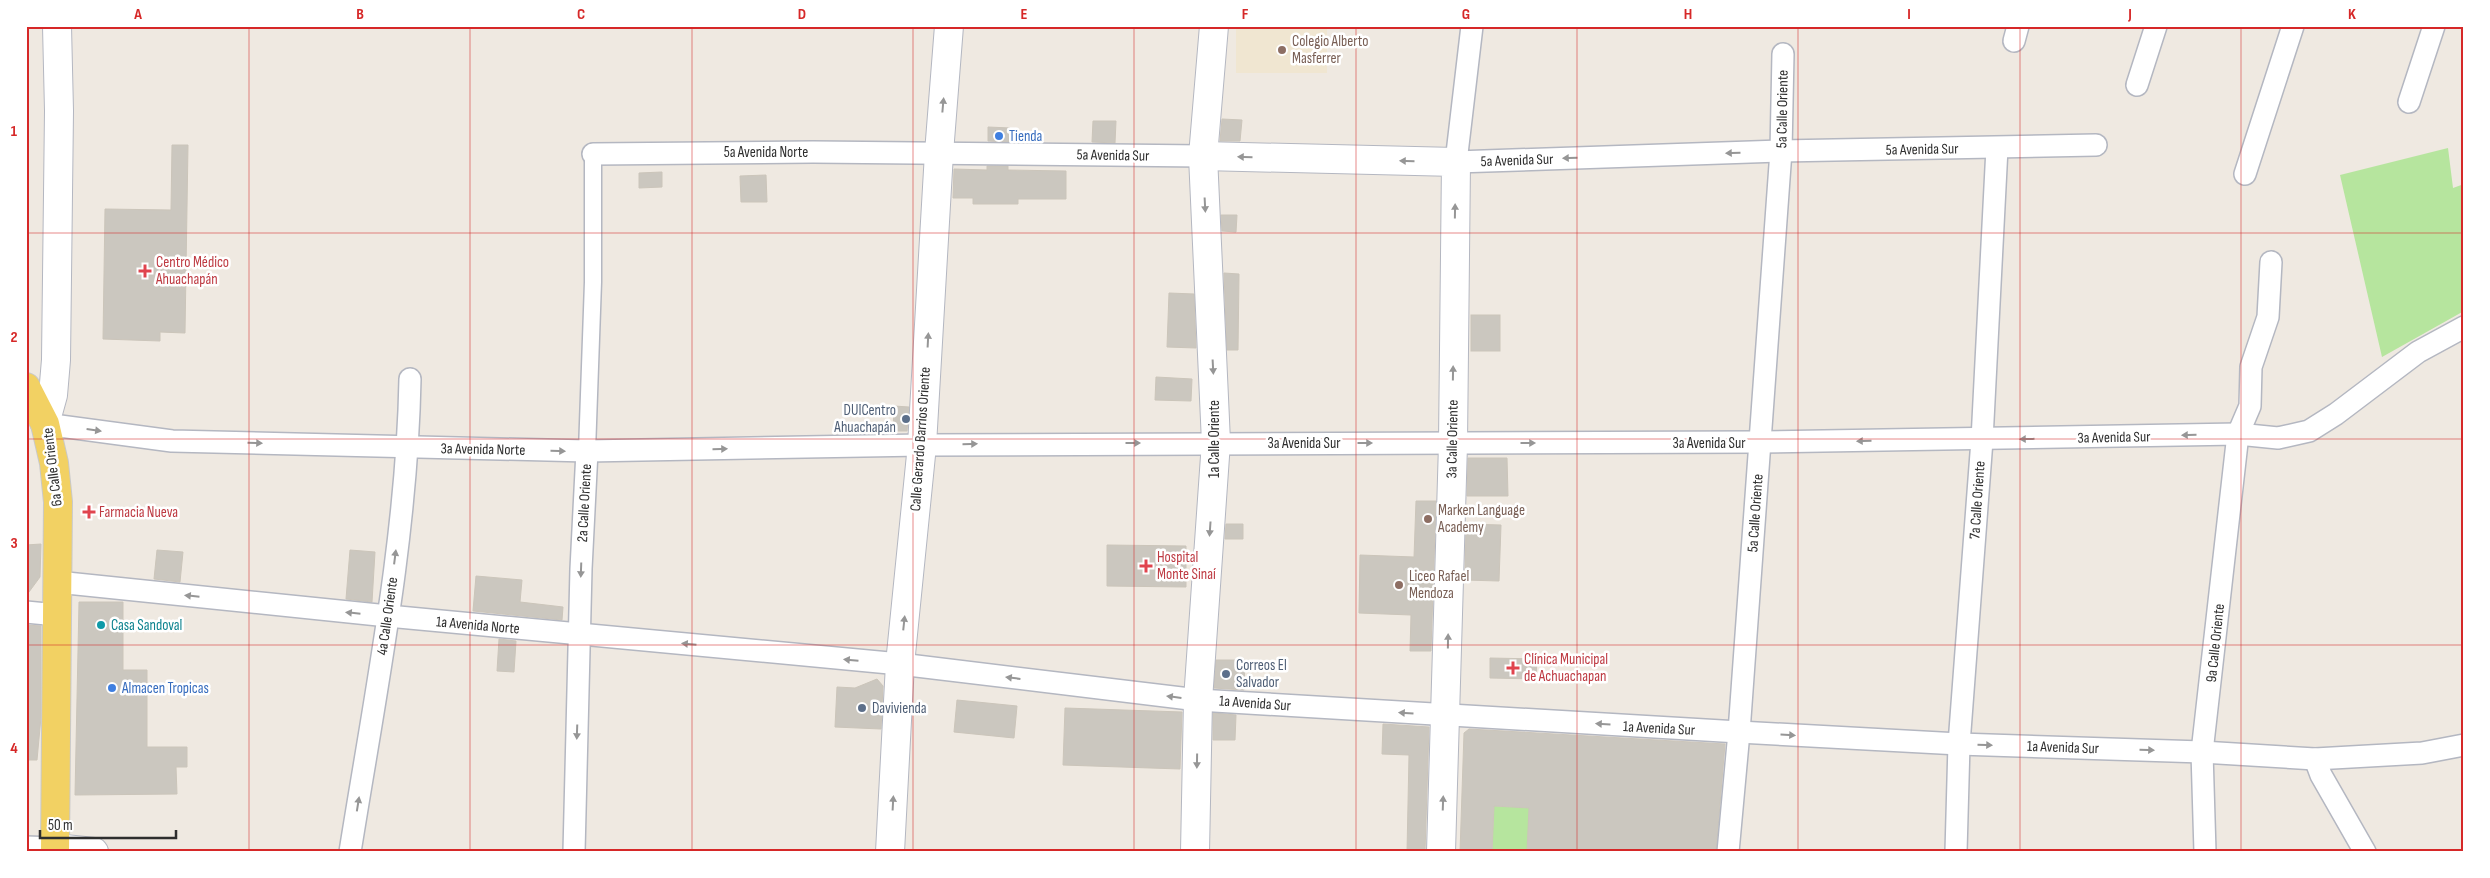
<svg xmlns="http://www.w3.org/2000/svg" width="2490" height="878" viewBox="0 0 2490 878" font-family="'Sofia Sans Condensed',sans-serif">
	<rect width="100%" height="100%" fill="#efe9e1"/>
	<rect fill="#f0e6d1" x="1236" y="26" width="91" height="47"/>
	<g fill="#b6e59e">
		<polygon points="2448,148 2453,188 2464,184 2464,311 2382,357 2340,175"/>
		<polygon points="1494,806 1535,808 1534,833 1528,834 1527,852 1492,851"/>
	</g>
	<g fill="#cbc7bf" stroke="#cbc5ba">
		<polygon points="1222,119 1242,120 1240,141 1220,141"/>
		<polygon points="1093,121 1116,121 1115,143 1092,142"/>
		<polygon points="988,127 1010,128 1009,142 988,141"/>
		<polygon points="172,145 188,145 185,333 160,332 160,341 103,339 105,209 171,210"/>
		<polygon points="987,166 1008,166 1008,170 1066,171 1066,199 1018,199 1018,204 973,204 973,198 953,198 954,169 987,170"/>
		<polygon points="662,172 662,187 639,188 639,173"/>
		<polygon points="766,175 767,202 741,202 740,176"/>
		<polygon points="1221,215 1237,215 1236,232 1222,231"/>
		<polygon points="1224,273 1239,274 1238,350 1227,350"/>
		<polygon points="1169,293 1194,294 1196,348 1167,347"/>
		<rect x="1471" y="315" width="29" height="36"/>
		<polygon points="1156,377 1192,379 1191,401 1155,400"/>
		<polygon points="894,406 909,407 907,431 893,431"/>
		<polygon points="1468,458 1507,458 1508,496 1467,496"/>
		<polygon points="1416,501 1436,501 1431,651 1410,651 1411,615 1359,613 1360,555 1414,557"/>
		<polygon points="1226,524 1243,524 1243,539 1225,539"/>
		<polygon points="1466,524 1501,525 1499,581 1465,580"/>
		<polygon points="41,544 40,577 26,596 26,545"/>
		<polygon points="1107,545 1186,546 1186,587 1107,586"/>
		<polygon points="157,550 183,552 180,582 154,579"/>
		<polygon points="350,550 375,552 372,602 346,599"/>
		<polygon points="476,576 522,580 520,602 563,607 562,620 473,611"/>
		<polygon points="79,602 123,602 123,670 147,670 147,747 187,747 187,767 176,767 177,794 75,795"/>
		<polygon points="26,625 41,626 41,717 37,760 26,760"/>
		<polygon points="499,639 516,641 514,672 497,671"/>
		<polygon points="1490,658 1537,659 1536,679 1490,678"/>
		<polygon points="1216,660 1245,660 1244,690 1214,688"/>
		<polygon points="877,679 883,686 881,729 835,727 837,687 855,688"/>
		<polygon points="957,700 1017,706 1014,738 954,732"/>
		<polygon points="1065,708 1182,712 1180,769 1063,765"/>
		<polygon points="1213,713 1236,715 1235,740 1213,740"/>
		<polygon points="1383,724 1429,727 1425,852 1407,852 1409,755 1382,754"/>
		<polygon points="1469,729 1725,744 1716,852 1527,852 1529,808 1494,806 1492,852 1460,852 1464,733"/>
	</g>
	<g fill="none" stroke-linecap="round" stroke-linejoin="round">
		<defs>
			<polyline id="pedestrian" points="587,451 593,282 593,154"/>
			<g id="minor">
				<polyline points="1472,26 1456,162 1781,151 2096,145"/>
				<polyline points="2014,41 2018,26"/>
				<polyline points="2137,85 2156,26"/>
				<polyline points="2409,102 2434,26"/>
				<polyline points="593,154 813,152 1203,156"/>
				<polyline points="2245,174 2293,26"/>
				<polyline points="45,424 172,441 587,451 922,445 1760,442 2238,434 2278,438 2309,431 2336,414 2418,352 2464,327"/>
				<polyline points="57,582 388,616 900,664 1198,700 1739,732 1959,744 2202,752 2315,759 2422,753 2464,745"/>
				<polyline points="26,612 57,615"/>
				<polyline points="2315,759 2321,775 2365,852"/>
				<polyline points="26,847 55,848"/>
				<path d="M350,852C375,695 407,538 410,379"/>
				<polyline points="574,852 581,569 587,451"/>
				<polyline points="1728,852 1739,732 1781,151 1783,54"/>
				<polyline points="1956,852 1959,744 1982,440 1997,148"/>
				<polyline points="2205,852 2202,752 2238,434 2250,406 2251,367 2268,317 2271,262"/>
			</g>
			<g id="tertiary">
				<polyline points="1203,156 1456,162 1453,444 1441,852"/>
				<polyline points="55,848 94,852"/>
			</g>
			<g id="secondary">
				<polyline points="45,424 53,395 56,360 59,111 57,26"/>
				<polyline points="890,852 900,664 922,445 939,153 949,26"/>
				<polyline points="1195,852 1198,700 1216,442 1203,156 1214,26"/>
			</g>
			<polyline id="primary" points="26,387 45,424 54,463 58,502 55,852"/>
		</defs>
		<use href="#pedestrian" stroke="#b4b7c1" stroke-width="19"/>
		<use href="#minor" stroke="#b4b7c1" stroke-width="24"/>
		<use href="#tertiary" stroke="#b4b7c1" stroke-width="30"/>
		<use href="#secondary" stroke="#b4b7c1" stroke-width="30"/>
		<use href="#primary" stroke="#c9c9c9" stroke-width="30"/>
		<use href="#pedestrian" stroke="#fff" stroke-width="16"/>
		<use href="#minor" stroke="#fff" stroke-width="21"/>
		<use href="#tertiary" stroke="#fff" stroke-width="28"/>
		<use href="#secondary" stroke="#fff" stroke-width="28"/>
		<use href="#primary" stroke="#f2d163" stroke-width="28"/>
	</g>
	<defs><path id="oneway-solid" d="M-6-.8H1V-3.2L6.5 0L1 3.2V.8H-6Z" transform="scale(1.25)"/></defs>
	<g fill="#969696">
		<use href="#oneway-solid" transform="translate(943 105) rotate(-85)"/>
		<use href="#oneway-solid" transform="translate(1733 153) rotate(178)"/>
		<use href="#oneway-solid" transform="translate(1245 157) rotate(-179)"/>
		<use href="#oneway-solid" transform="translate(1570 158) rotate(178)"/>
		<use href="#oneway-solid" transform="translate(1407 161) rotate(-179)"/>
		<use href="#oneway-solid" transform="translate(1205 205) rotate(87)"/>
		<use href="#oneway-solid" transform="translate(1455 211) rotate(-89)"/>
		<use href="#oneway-solid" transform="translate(928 340) rotate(-87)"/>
		<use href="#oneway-solid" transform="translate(1213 367) rotate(87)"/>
		<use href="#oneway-solid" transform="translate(1453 373) rotate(-89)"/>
		<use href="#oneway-solid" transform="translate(94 430) rotate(8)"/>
		<use href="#oneway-solid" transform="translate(2189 435) rotate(179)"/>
		<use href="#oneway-solid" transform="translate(2027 439) rotate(179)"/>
		<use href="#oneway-solid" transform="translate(1864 441) rotate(179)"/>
		<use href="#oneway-solid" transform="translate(255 443) rotate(2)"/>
		<use href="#oneway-solid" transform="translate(1133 443)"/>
		<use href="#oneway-solid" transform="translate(1365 443)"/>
		<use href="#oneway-solid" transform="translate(1528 443)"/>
		<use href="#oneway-solid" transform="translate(970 444) rotate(-1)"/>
		<use href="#oneway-solid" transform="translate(720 449) rotate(-1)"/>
		<use href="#oneway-solid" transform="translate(558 451) rotate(1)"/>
		<use href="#oneway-solid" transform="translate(1210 529) rotate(94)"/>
		<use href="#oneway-solid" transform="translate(395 557) rotate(-83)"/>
		<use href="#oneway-solid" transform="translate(581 570) rotate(92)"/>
		<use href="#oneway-solid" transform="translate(192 596) rotate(-174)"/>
		<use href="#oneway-solid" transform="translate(353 613) rotate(-174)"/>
		<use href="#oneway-solid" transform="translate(904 623) rotate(-84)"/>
		<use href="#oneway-solid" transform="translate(1448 641) rotate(-89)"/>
		<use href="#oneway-solid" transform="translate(689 644) rotate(-175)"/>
		<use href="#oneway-solid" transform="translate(851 660) rotate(-175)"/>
		<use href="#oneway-solid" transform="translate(1013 678) rotate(-173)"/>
		<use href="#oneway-solid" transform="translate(1174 697) rotate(-173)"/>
		<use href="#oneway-solid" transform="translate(1406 713) rotate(-176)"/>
		<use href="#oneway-solid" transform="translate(1603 724) rotate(-177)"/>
		<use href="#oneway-solid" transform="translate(577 732) rotate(92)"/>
		<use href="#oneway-solid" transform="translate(1788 735) rotate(3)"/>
		<use href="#oneway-solid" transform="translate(1985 745) rotate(2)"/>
		<use href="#oneway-solid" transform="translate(2147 750) rotate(2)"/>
		<use href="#oneway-solid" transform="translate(1197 761) rotate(91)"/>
		<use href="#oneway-solid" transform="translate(893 803) rotate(-87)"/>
		<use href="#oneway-solid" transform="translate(1443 803) rotate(-88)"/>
		<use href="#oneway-solid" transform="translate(358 804) rotate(-81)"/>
	</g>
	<path fill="none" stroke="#d62828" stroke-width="1" stroke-opacity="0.55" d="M249,26V852M470,26V852M692,26V852M913,26V852M1134,26V852M1356,26V852M1577,26V852M1798,26V852M2020,26V852M2241,26V852M26,233H2464M26,439H2464M26,645H2464"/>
	<g fill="#8d6e63" stroke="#fff" stroke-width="2">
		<circle cx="1282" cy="50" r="5"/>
		<circle cx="1428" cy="519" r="5"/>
		<circle cx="1399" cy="585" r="5"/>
	</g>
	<g fill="#3f7fe0" stroke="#fff" stroke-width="2">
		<circle cx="999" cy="136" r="5"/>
		<circle cx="112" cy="688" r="5"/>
	</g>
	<g fill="#e0444e" stroke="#fff" stroke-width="2">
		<path d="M142.5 263.5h5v5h5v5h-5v5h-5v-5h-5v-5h5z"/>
		<path d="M86.5 504.5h5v5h5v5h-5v5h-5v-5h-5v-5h5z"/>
		<path d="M1143.5 558.5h5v5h5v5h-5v5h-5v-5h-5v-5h5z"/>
		<path d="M1510.5 660.5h5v5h5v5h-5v5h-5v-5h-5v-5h5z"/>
	</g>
	<g fill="#5c6f8a" stroke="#fff" stroke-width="2">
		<circle cx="906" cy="419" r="5"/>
		<circle cx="1226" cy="674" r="5"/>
		<circle cx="862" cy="708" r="5"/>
	</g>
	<circle fill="#0f9aa8" stroke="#fff" stroke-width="2" cx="101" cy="625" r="5"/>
	<g text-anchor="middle" stroke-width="5" stroke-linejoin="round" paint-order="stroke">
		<g font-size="15" fill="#785e54" stroke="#fff" text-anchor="start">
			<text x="1292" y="46">Colegio Alberto<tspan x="1292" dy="17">Masferrer</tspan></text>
			<text x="1438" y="515">Marken Language<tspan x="1438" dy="17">Academy</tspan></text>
			<text x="1409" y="581">Liceo Rafael<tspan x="1409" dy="17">Mendoza</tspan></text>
		</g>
		<g font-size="15" fill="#2e2e2e" stroke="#fff">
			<text transform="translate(1782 109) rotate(-89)" y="5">5a Calle Oriente</text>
			<text transform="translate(1922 149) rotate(-1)" y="5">5a Avenida Sur</text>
			<text x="766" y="157">5a Avenida Norte</text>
			<text transform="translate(1113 155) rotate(1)" y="5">5a Avenida Sur</text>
			<text transform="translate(1517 160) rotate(-2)" y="5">5a Avenida Sur</text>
			<text transform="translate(2114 437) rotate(-1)" y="5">3a Avenida Sur</text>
			<text transform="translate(920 439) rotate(-86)" y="5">Calle Gerardo Barrios Oriente</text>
			<text transform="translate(1214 439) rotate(-90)" y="5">1a Calle Oriente</text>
			<text transform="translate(1452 439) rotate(-89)" y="5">3a Calle Oriente</text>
			<text x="1304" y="448">3a Avenida Sur</text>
			<text x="1709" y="448">3a Avenida Sur</text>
			<text transform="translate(483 449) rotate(1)" y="5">3a Avenida Norte</text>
			<text transform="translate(52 467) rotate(-97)" y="5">6a Calle Oriente</text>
			<text transform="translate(1977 500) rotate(-86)" y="5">7a Calle Oriente</text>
			<text transform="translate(584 503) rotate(-87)" y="5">2a Calle Oriente</text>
			<text transform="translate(1755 513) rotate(-86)" y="5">5a Calle Oriente</text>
			<text transform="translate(387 616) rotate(-82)" y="5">4a Calle Oriente</text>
			<text transform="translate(478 625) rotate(5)" y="5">1a Avenida Norte</text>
			<text transform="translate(2215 643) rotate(-84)" y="5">9a Calle Oriente</text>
			<text transform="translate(1255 703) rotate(4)" y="5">1a Avenida Sur</text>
			<text transform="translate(1659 728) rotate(3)" y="5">1a Avenida Sur</text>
			<text transform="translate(2063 747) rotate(2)" y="5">1a Avenida Sur</text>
		</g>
		<g font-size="15" fill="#366cbe" stroke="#fff" text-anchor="start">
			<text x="1009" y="141">Tienda</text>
			<text x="122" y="693">Almacen Tropicas</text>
		</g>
		<g font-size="15" fill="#be3a42" stroke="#fff" text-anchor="start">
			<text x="156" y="267">Centro Médico<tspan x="156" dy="17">Ahuachapán</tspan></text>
			<text x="99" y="517">Farmacia Nueva</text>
			<text x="1157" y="562">Hospital<tspan x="1157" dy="17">Monte Sinaí</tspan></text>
			<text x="1524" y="664">Clínica Municipal<tspan x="1524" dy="17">de Achuachapan</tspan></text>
		</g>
		<g font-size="15" fill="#4e5e75" stroke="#fff" text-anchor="start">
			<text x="896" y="415" text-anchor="end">DUICentro<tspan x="896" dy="17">Ahuachapán</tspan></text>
			<text x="1236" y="670">Correos El<tspan x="1236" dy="17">Salvador</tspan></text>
			<text x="872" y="713">Davivienda</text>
		</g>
		<g font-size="15" fill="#0d838f" stroke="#fff" text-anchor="start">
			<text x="111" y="630">Casa Sandoval</text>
		</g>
	</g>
	<rect width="2490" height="878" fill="none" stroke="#ffffff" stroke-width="55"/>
	<path d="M40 830v8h136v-8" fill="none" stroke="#2e2e2e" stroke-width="2.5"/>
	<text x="48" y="830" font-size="15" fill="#2e2e2e" stroke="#ffffff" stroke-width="4" paint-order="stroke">50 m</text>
	<rect x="28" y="28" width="2434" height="822" fill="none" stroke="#d62828" stroke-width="2"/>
	<g font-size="16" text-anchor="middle" font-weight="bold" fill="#d62828">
		<text x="138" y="19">A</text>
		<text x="360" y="19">B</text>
		<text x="581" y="19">C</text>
		<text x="802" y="19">D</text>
		<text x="1024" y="19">E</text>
		<text x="1245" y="19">F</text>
		<text x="1466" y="19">G</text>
		<text x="1688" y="19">H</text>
		<text x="1909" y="19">I</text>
		<text x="2130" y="19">J</text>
		<text x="2352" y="19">K</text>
		<text x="14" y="136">1</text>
		<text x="14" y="342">2</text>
		<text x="14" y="548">3</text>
		<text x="14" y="753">4</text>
	</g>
</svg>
